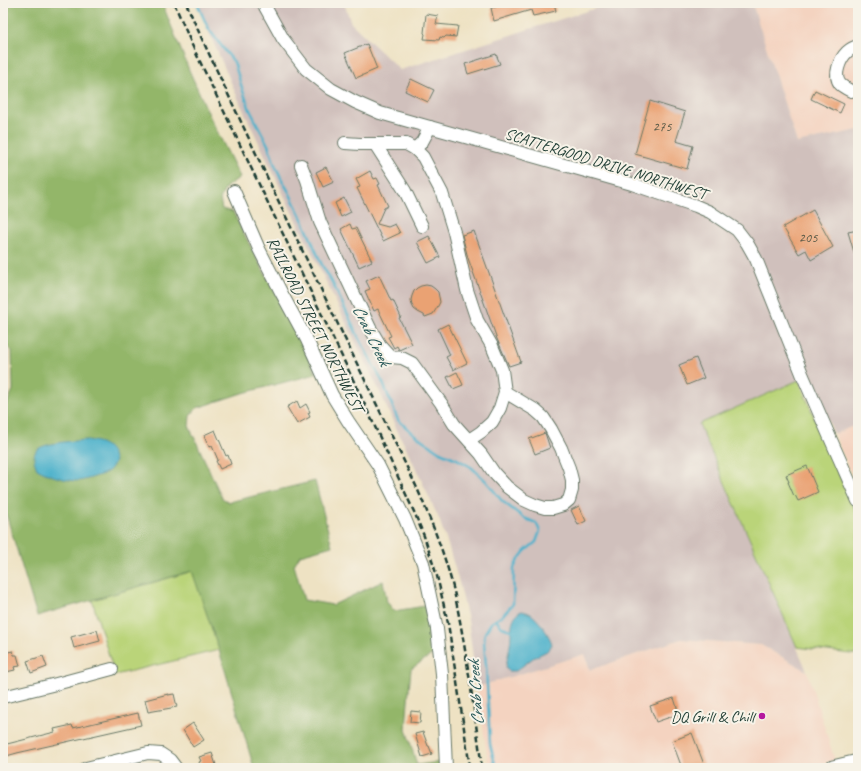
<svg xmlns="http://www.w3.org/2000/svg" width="861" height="771" viewBox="0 0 861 771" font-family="Caveat,sans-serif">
	<rect width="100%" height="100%" fill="#f7f3e8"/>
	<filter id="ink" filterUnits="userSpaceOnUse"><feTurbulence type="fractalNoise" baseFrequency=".025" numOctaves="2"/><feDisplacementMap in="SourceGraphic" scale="8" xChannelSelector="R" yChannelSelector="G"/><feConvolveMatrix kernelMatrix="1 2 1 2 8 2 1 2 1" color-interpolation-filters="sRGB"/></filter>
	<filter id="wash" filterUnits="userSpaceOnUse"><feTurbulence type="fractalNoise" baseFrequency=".012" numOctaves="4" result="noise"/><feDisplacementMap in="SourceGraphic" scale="16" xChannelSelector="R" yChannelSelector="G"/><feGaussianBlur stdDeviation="0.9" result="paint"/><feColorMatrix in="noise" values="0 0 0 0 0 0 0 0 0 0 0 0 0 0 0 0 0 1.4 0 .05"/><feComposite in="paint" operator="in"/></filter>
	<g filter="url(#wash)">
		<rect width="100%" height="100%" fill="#eee2c3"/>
		<g fill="#f4d3c0">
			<polygon points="752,3 858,3 858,130 797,143"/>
			<polygon points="858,424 858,489 834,434"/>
			<polygon points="681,639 761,645 807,671 835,761 804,768 489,768 477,687 585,654 590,670"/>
		</g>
		<polygon fill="#d0c0bc" points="196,3 344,3 351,23 400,70 612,3 752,3 797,143 858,130 858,424 834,434 810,375 699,424 807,671 761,645 681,639 590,670 585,654 477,687 468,620 460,586 449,548 439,519 413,462 396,428 380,392 289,206 240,103"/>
		<g fill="#bad479" stroke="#6c8856">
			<polygon points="799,380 820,432 858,517 858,655 797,647 699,424"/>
			<polygon points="193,571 219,650 115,675 92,600"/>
		</g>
		<path fill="#93b669" stroke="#597a4e" d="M3,3H162L189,70L211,119L240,177L226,187L220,199L222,209L233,212C260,267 291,318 316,374L239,394L197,408L190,416L189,426L222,498L229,502L315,481L332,546L300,555L294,565L304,600L333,605L383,581L387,602L394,611L425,606L434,653L411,669L408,701L406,729L417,765L440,762V768H254L219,650L192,571L37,616L3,504V412L13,390L12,351L3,343V322C10,315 10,300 3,292Z"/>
		<g fill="#4cb1cb" stroke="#367780">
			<path d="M87,440C102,442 111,445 115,461C111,471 107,473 97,476C91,478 85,480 79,481C66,481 47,475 37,469C35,464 32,457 36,451C42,442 77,441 87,440Z"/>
			<path d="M522,611C525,612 527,612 529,613C538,618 549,634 552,644L550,648L547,651L533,658L516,671H509L506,667C507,659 509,652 510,645C512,634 509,615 522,611Z"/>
		</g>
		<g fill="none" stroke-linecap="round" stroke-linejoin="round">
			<g stroke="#4cb1cb" stroke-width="2.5">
				<polyline points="197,3 208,28 226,52 234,62 243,91 250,110 268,145 275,165 283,182 289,192 304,223 322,265 332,282 358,336 383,383 398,420 415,435 440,452 457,459 471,467 486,481 502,501 524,518 536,523 540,531 536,542 525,551 518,560 514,568 513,604 502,616 491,623 485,633 484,643 486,665 490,744 496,768"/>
				<polyline points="496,620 502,627 511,630"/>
			</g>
		</g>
		<g id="blocks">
			<g fill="#eaa273">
				<polygon points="502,3 554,3 556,11 533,16 531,10 494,21 491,8 496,7 495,5"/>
				<polygon points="426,14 438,16 436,24 458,26 456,37 446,36 444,38 440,37 439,40 424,39 425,34 424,33"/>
				<polygon points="367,44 377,69 356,78 345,53"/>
				<polygon points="496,54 500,64 468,74 465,64"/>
				<polygon points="411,79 434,90 428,102 405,91"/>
				<polygon points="815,90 844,104 840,113 811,99"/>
				<polygon points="650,101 685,112 676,141 693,146 687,169 635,154"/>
				<polygon points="326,167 334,182 323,187 316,172"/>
				<polygon points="370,171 374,179 377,178 380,184 378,185 388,206 384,208 377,224 388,227 395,224 400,233 383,241 357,188 360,187 356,179"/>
				<polygon points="344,198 351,212 341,217 335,203"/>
				<polygon points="813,210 833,247 811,260 806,250 799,254 783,227"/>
				<polygon points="350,224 352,229 356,228 372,261 359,267 341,229"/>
				<polygon points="858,230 858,258 856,259 848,232"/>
				<polygon points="474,231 521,362 509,366 497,339 468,258 462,235"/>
				<polygon points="429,236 440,257 428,263 417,242"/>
				<polygon points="379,275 391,301 393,300 401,317 399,318 412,344 399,350 397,346 394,348 388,337 391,336 378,309 374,311 365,291 370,289 366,281"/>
				<polygon points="426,285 431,286 435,289 438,292 440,302 438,306 433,314 425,317 424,315 418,312 414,309 412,305 411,300 412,296 414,291 417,288 421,286"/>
				<polygon points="448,324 467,363 453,370 446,357 450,355 438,329"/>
				<polygon points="696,358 704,378 687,385 679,365"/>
				<polygon points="457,372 463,385 453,389 447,377"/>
				<polygon points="297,401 300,408 306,404 310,412 308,413 310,417 297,424 287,407"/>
				<polygon points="215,430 226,456 228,455 231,464 220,469 216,461 218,460 212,446 209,447 204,435"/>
				<polygon points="545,433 550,448 535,454 529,439"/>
				<polygon points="807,466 818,492 798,501 795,495 794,496 788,482 789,482 786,475"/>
				<polygon points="579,506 586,521 578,525 571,510"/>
				<polygon points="97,630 100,641 74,648 71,637"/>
				<polygon points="13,651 14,655 17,655 20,666 14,667 15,670 6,672 6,669 3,670 3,653"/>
				<polygon points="43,656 47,667 31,673 27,661"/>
				<polygon points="168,694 168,695 174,694 177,707 148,712 145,700"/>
				<polygon points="674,698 679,714 656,722 650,706"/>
				<polygon points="411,711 421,712 420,723 410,722"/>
				<polygon points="138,713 141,725 17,753 3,757 3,745 55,732 54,729 72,725 73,728"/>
				<polygon points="193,723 204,740 193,747 183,730"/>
				<polygon points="423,732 428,746 429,746 432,754 422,757 415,734"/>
				<polygon points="692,733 705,767 701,768 682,768 672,741"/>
				<polygon points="212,753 217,768 201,768 199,762 201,761 199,757"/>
			</g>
		</g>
	</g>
	<g filter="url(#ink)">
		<use href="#blocks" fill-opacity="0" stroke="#677766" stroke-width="1"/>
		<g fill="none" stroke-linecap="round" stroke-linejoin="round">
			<defs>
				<g id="minor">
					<polyline points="263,3 283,39 306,69 331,89 355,102 380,113 632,184 696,206 710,212 737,230 747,243 756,259 803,376 831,440 858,501"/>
					<path d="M851,91C847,89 843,87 840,84C833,75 840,59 847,52C850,49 854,47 858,46"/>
					<polyline points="345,143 360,144 406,144 415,149 422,142 430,127"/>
					<polyline points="375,144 405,191 422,226"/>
					<polyline points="415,149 423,157 442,193 454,232 467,290 477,320 492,346 502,370 505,392 500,408 492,422 481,432 469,440"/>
					<polyline points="301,165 307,180 320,222 370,328 380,345 391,357 402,358 412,363 441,403 454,424 481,454 494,473 507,487 524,500 535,505 545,508 553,508 563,505 569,500 572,490 572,480 569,468 561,448 551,429 543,417 535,410 505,392"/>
					<polyline points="234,191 259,249 282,294 307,340 332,395 348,421 378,465 405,519 423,563 437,629 442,674 446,768"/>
					<polyline points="3,697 56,684 112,669"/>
					<polyline points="86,768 148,753 161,754 170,760 176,768"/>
				</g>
				<polyline id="major" points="833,768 858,762"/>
			</defs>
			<use href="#minor" stroke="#677766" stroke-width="14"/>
			<use href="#major" stroke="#677766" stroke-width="17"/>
			<use href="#minor" stroke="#fff" stroke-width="12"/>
			<use href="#major" stroke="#fff" stroke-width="15"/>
			<g stroke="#1f3d34" stroke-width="2.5" stroke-dasharray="6 3" stroke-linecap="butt">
				<polyline points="174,3 192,45 359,392 415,514 424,536 437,576 448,623 470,768"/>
				<path d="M186,3L202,39L276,196L417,488C432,523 447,559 455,596C467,653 474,711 482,768"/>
			</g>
		</g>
	</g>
	<circle fill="#b5179e" stroke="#f7f3e8" stroke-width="1.5" cx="762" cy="716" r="4"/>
	<g text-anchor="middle" stroke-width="4" stroke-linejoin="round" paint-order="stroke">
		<g font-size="14" fill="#525644">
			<text x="662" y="131">275</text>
			<text x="808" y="242">205</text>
		</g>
		<g font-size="16" fill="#1f3d34" stroke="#f7f3e8">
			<text transform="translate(606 163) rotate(17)" y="6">SCATTERGOOD DRIVE NORTHWEST</text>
			<text transform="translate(316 324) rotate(63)" y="6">RAILROAD STREET NORTHWEST</text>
		</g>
		<g font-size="16" fill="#1f3d34" stroke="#f7f3e8" text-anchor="end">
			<text x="754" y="722">DQ Grill &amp; Chill</text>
		</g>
		<g font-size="17" font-style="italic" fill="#2a5a5a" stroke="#f7f3e8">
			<text transform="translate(372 335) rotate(64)" y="6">Crab Creek</text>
			<text transform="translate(475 693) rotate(-94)" y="6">Crab Creek</text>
		</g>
	</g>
	<rect width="861" height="771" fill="none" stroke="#f7f3e8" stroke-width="16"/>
</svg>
